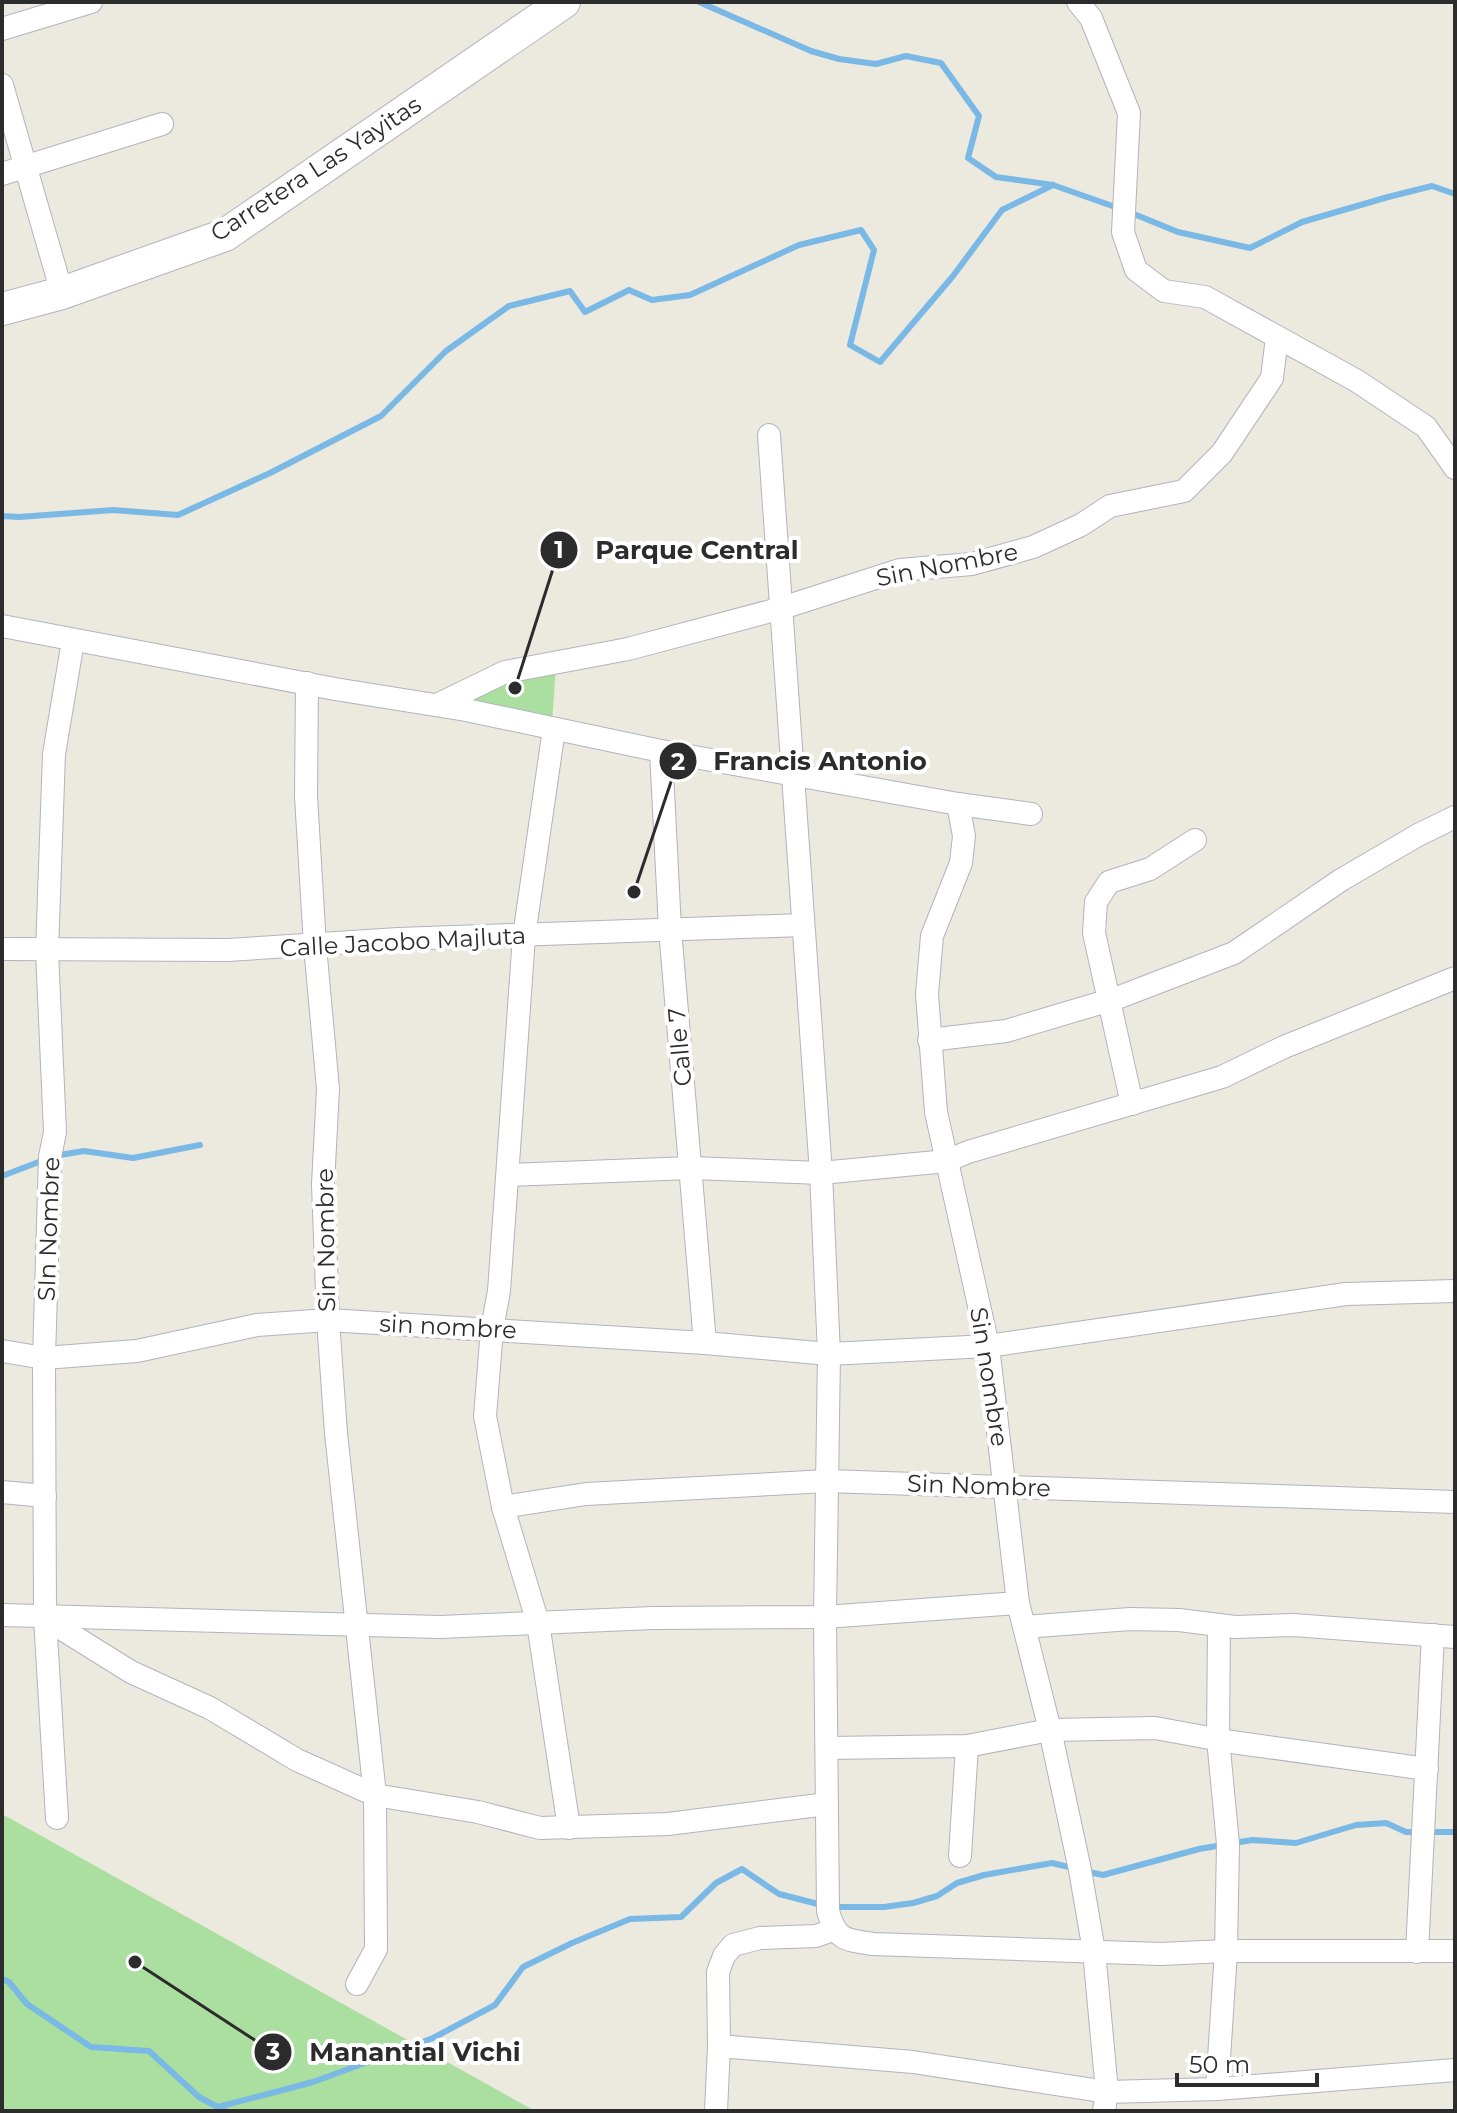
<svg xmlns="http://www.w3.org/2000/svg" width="1457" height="2113" viewBox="0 0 1457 2113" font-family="Montserrat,sans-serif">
	<rect width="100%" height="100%" fill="#ece9df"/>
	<g fill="#abdf9f">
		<polygon points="556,665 552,724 445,704"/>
		<polygon points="2,1814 535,2111 2,2111"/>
	</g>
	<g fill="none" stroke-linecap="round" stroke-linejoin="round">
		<g stroke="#7ab8e6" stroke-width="6">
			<polyline points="699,2 811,51 839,59 876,64 906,56 941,63 979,116 968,158 996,177 1053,185 1118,208"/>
			<polyline points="1129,212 1178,232 1250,248 1302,222 1388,197 1432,186 1455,194"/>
			<polyline points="2,516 19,517 113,510 178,515 270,473 381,416 446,351 509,306 570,291 585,312 629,290 652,300 690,295 799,245 861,230 874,250 850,345 880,362 953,276 1002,210 1053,185"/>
			<polyline points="54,1156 84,1151 133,1158 200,1145"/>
			<polyline points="2,1176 44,1160"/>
			<polyline points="1084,1871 1103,1875 1199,1849 1252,1840 1296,1843 1356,1825 1386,1823 1406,1832 1455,1832"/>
			<polyline points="833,1907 884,1907 913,1903 937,1896 957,1883 984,1875 1052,1863 1073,1868"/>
			<polyline points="2,1979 9,1982 27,2004 91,2047 149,2051 199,2097 225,2111"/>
			<polyline points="218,2107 313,2082 433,2038 495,2005 523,1967 572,1943 630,1919 681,1917 716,1883 742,1869 779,1894 822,1905"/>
		</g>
		<defs>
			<g id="street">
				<polyline points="1078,2 1091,18 1129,113 1123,232 1136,270 1164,291 1205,297 1357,381 1426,427 1455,468"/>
				<polyline points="2,29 91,2"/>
				<polyline points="2,85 62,293"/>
				<polyline points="2,174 162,124"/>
				<path d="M769,435L821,1173L829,1354L825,1617L828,1911C836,1940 845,1940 873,1944L1160,1954L1226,1951H1455"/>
				<polyline points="2,626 335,689 466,710 661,751 958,804 1031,814"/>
				<polyline points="307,683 306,796 315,946 328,1089 323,1184 328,1320 336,1433 375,1795 376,1949 357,1984"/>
				<polyline points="437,705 505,672 628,649 782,608 900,570 972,564 1033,547 1081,525 1110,506 1184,491 1222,453 1272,378 1277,337"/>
				<polyline points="554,729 524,936 499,1291 492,1329 485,1416 503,1507 538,1623 569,1828"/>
				<polyline points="661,751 670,929 705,1343"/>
				<polyline points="958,804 964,836 961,863 932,936 927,994 936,1112 988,1346 1018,1603 1050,1730 1080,1870 1094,1951 1107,2092 1104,2111"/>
				<polyline points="2,949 228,950 398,939 803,925"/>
				<polyline points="929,1040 1006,1031 1117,998 1234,953 1341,880 1418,835 1455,817"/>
				<polyline points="1132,1104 1094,933 1096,902 1109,882 1150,869 1195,840"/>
				<polyline points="508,1175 691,1168 821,1173 947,1161 968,1152 1222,1077 1284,1047 1455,978"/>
				<polyline points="2,1351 44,1358 137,1351 257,1325 328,1320 705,1343 829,1354 988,1346 1346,1294 1455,1291"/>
				<polyline points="2,1492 45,1496"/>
				<polyline points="503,1507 586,1494 827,1481 1455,1502"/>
				<polyline points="2,1615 440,1627 653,1618 825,1617 1018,1603"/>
				<polyline points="46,1619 131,1672 210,1708 297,1760 375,1795 478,1812 540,1828 668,1824 827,1804"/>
				<polyline points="1024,1627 1130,1619 1179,1620 1235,1627 1293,1625 1455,1637"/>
				<polyline points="828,1748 967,1746 1050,1730 1155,1728 1232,1742 1427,1769"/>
				<polyline points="57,1818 45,1618 44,1358 50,1157 55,1132 47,951 54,754 73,641"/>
				<polyline points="960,1856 967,1746"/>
				<polyline points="1417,1952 1433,1635"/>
				<polyline points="719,2046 913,2062 1107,2092 1217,2089 1455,2070"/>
				<polyline points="1217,2089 1226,1951 1228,1844 1218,1739 1219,1626"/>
				<polyline points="716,2111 719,2046 718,1972 724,1956 733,1945 760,1938 816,1936 833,1930"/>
			</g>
			<polyline id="secondary" points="2,309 62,293 225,235 564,2"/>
		</defs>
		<use href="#street" stroke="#b2b3be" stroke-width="24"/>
		<use href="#secondary" stroke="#b2b3be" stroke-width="34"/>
		<use href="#street" stroke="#fff" stroke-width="22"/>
		<use href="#secondary" stroke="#fff" stroke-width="32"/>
	</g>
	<g text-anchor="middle" stroke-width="8" stroke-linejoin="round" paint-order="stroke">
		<g font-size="24" fill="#2c2c2c" stroke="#fff">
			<text transform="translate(316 169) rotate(-33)" y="8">Carretera Las Yayitas</text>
			<text transform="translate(947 565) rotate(-11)" y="8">Sin Nombre</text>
			<text transform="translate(403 942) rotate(-3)" y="8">Calle Jacobo Majluta</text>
			<text transform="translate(680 1047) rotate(-95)" y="8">Calle 7</text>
			<text transform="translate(49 1229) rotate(-88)" y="8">SIn Nombre</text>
			<text transform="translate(326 1240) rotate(-91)" y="8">Sin Nombre</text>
			<text transform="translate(448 1327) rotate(3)" y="8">sin nombre</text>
			<text transform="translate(989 1377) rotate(81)" y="8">Sin nombre</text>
			<text transform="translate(979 1486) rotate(2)" y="8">Sin Nombre</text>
		</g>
	</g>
	<path fill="none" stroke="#2c2c2c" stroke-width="3" d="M515 688L559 550M634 892L678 761M135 1962L273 2052"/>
	<g fill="#2c2c2c" stroke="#fff" stroke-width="3">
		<circle cx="515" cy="688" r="8"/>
		<circle cx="634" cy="892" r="8"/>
		<circle cx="135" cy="1962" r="8"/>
		<circle cx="559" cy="550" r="20"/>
		<circle cx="678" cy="761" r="20"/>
		<circle cx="273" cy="2052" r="20"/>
	</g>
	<g font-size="24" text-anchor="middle" font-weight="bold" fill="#fff">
		<text x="559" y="558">1</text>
		<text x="678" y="770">2</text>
		<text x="273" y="2060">3</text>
	</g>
	<g font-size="26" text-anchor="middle" font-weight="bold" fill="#2c2c2c" stroke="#fff" stroke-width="8" stroke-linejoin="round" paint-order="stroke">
		<text x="697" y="559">Parque Central</text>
		<text x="820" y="770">Francis Antonio</text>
		<text x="415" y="2061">Manantial Vichi</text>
	</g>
	<rect width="1457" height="2113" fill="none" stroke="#2c2c2c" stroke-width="8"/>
	<path d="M1177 2073v12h140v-12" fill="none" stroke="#2c2c2c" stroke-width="4"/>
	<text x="1189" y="2073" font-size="24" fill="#2c2c2c" stroke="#ffffff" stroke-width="6" paint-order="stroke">50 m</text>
</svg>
